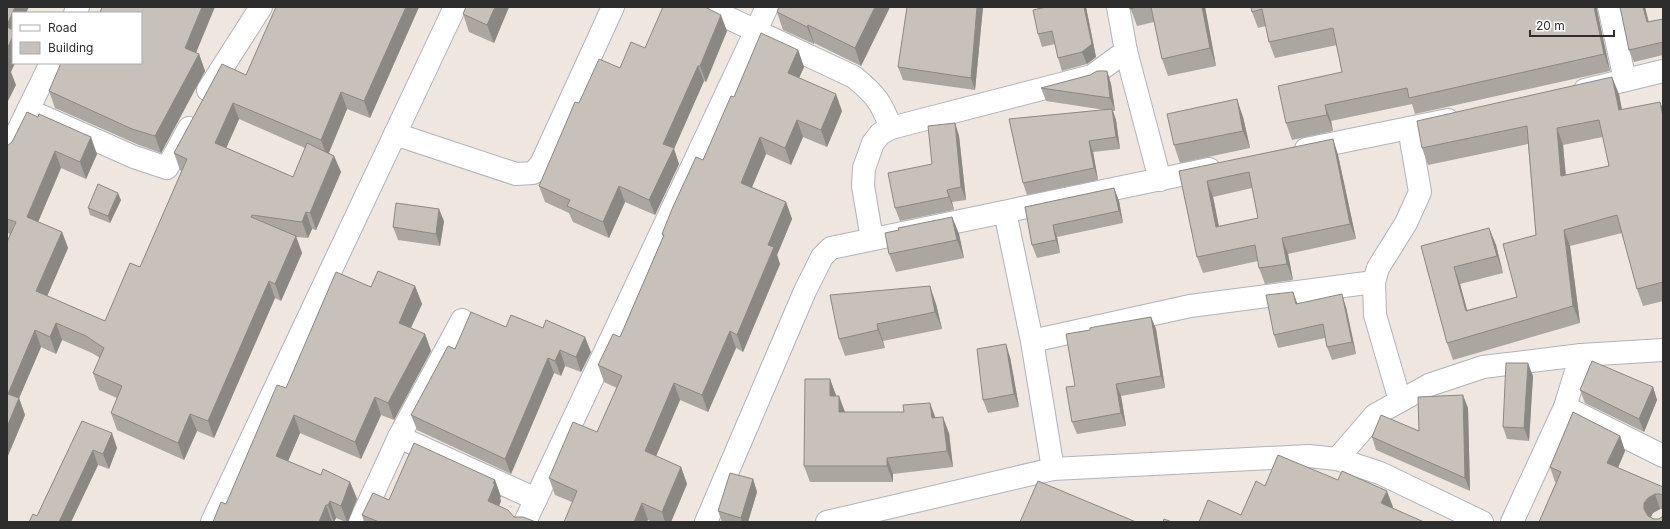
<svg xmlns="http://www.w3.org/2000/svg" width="1670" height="529" viewBox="0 0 1670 529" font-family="Inter,sans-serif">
	<rect width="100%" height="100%" fill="#eee6df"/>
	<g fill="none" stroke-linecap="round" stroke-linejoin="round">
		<defs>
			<g id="minor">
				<path d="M705,7L854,77C876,95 881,102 891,128"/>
				<polyline points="1118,7 1126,51 1160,180"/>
				<polyline points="1609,7 1625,80"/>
				<polyline points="75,13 78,7"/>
				<polyline points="208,90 261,7"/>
				<polyline points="1585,90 1663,71"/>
				<polyline points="28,110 134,157 167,168 189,128"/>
				<polyline points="395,134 516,174 533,173 541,164 613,7"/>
				<polyline points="1306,149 1448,120"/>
				<polyline points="7,153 51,63"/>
				<polyline points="1005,212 1032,341 1053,469"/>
				<polyline points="872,239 863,186 864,168 873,143 880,134 891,128 1092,76 1126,51"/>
				<polyline points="1032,341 1190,306 1374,282"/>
				<polyline points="1400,401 1375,315 1374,282 1378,268 1406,223 1420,192 1409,128"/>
				<polyline points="1565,407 1581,355"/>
				<polyline points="399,437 536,499"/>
				<polyline points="1337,459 1375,415 1429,385 1483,367 1581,355 1663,350"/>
				<polyline points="212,522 455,7"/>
				<polyline points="360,522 399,437 462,320"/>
				<polyline points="525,522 767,7"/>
				<polyline points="706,522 805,291 822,257 831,248 1209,169"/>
				<polyline points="827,522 1053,469 1309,456 1337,459 1380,473 1482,522"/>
				<polyline points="1512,522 1565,407 1663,456"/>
			</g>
		</defs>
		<use href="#minor" stroke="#afb3bd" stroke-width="24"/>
		<use href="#minor" stroke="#fff" stroke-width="22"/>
	</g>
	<g fill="#aba6a0" fill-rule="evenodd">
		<path d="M419,7L370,118L347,109L329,153L334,156L341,172L316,230L312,229L308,238L296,237L302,253L281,301L275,298L214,438L197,431L184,460L117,430L111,413L117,398L99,390L93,373L100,358L92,353L62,340L56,354L41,347L19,398L25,415L7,458V242L10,234L7,233V146L97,154L86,179L61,168L38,222L62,232L68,248L47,296L105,321L140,267L182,171L180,170L174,153L246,75ZM239,119L305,148L293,177L226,148Z"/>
		<polygon points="466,7 509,7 494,43 469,32 463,14"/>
		<polygon points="890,7 861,66 814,43 814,44 783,30 777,12"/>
		<polygon points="983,7 975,90 903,80 898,67"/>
		<polygon points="1046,7 1086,7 1096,57 1087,64 1062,71 1058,58 1055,44 1042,47 1038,34"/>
		<polygon points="1130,7 1205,7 1216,66 1168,76 1162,59 1154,22 1137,26"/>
		<polygon points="1251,7 1597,10 1610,71 1415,114 1412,104 1331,121 1333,131 1292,140 1286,123 1342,72 1337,45 1275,58 1269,42 1266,26 1258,28 1252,12"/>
		<polygon points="1620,7 1645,7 1649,22 1663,19 1663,55 1634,62 1629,50"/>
		<polygon points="727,31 706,82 704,81 674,149 679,164 655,215 625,202 609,238 573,222 569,213 545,202 539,186 579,103 620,68 645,48"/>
		<polygon points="798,50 804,67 799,78 842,111 827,147 803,137 791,165 766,154 752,187 786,202 792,219 777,255 780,264 743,352 736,348 708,412 680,400 656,456 681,467 687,484 671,522 652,522 648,520 572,502 555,495 549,478 597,432 617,388 604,382 598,365 620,337 663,237 662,234 703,160 734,97"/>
		<polygon points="196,53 199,54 205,71 161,153 139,145 55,108 49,91 141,63"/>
		<polygon points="1107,71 1111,84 1115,111 1113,111 1116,120 1120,149 1093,152 1098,180 1027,195 1023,183 1105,110 1046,101 1041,88"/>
		<path d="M1619,94L1622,110L1660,102L1663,110V301L1643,306L1637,289L1622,233L1570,246L1580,323L1453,360L1447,343L1421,246L1489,228L1496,245L1503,273L1460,284L1467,310L1517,297L1536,235L1528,144L1428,165L1422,148ZM1603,137L1609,166L1566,175L1563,145Z"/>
		<polygon points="1243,117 1250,148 1180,163 1174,145"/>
		<polygon points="955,123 959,136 966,200 952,202 954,210 900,221 895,208 932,164"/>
		<path d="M1333,139L1338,155L1356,239L1288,254L1293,280L1265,284L1259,268L1258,261L1203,273L1197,257L1179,171ZM1252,188L1258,218L1219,226L1213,197Z"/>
		<polygon points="1114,188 1119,201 1123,223 1057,237 1060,253 1037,258 1032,245 1025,207"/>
		<polygon points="121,200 110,223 90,215 88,208"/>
		<polygon points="952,217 959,234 964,258 896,272 889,254 899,230"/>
		<polygon points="444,221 440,246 398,240 393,227"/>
		<polygon points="415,286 422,304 411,328 425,334 431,351 394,420 381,415 361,459 300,433 288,461 321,475 350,482 357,499 348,522 346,522 336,518 334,522 213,522 226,504 286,388 371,287"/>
		<polygon points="830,295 936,304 942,329 883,341 885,348 845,356 839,339"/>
		<polygon points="1298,303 1346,307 1356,354 1332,360 1327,347 1325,338 1278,348 1274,335"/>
		<polygon points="1151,317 1156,329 1165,388 1121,396 1126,426 1077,434 1072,422 1075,386 1090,330"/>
		<polygon points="506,327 543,328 591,352 581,372 565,366 561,376 554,373 511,474 417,430 411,415 455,349"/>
		<polygon points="1010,357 1019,407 988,413 983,400"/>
		<polygon points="1533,376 1529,441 1507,439 1503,427"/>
		<polygon points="830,379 836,396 845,412 936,418 949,433 953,467 893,474 893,482 810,482 804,466"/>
		<polygon points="1653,387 1657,400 1644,432 1585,403 1580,390"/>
		<polygon points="1468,408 1470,491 1376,450 1372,437 1419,431"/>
		<polygon points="1573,412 1620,436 1625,451 1618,468 1663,487 1663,509 1660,509 1653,513 1651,517 1654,519 1659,519 1663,516 1663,522 1539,522 1556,482 1555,482 1550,467"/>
		<polygon points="82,421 117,448 109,469 98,465 71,522 29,522 37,516"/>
		<polygon points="753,479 757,492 748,522 722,522 718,511"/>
		<polygon points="495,480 501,497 500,498 501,501 499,506 514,517 536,522 364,522 362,515 389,500"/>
	</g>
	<g fill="#8b8782">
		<polygon points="15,7 29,7 26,13 13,13 13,63 15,63 11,72 16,85 7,103 7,25"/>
		<polygon points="202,7 215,7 191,65 185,48"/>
		<polygon points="406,7 419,7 370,118 364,101"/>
		<polygon points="495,7 509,7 494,43 487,25"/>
		<polygon points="875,7 890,7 861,66 855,48"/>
		<polygon points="977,7 983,7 975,90 971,78"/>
		<polygon points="1084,7 1086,7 1096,57 1087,64 1082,52"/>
		<polygon points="1202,7 1205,7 1216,66 1210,48"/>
		<polygon points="1594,7 1597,7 1597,10 1610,71 1604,54"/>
		<polygon points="1643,7 1645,7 1651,35 1647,22"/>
		<polygon points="721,15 727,31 706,82 700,66"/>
		<polygon points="808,25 814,43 814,44 807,27"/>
		<polygon points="798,50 804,67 794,89 788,73"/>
		<polygon points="199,54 205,71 161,153 155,136"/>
		<polygon points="698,66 704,81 674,149 679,164 655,215 649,200 663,144"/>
		<polygon points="1107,71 1111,84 1115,111 1110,98"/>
		<polygon points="1612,77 1619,94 1625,127 1619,110"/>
		<polygon points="341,92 347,109 327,157 321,140"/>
		<polygon points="836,94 842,111 827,147 821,130"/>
		<polygon points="1237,99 1243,117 1250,148 1243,131"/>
		<polygon points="1660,102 1663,110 1663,116"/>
		<polygon points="233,103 239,119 221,160 215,143"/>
		<polygon points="1325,105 1331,121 1333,131 1327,115"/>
		<polygon points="1112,109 1116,120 1120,149 1116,137"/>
		<polygon points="797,120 803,137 791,165 785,148"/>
		<polygon points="955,123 959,136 966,200 961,187"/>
		<polygon points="1557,128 1563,145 1567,193 1561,176"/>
		<polygon points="91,137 97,154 86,179 80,162"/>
		<polygon points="760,137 766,154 747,199 741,183"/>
		<polygon points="1333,139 1338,155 1356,239 1350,224"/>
		<polygon points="1089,141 1093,152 1098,180 1094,168"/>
		<polygon points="55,151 61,168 33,234 27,217"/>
		<polygon points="334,156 341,172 316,230 310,213"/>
		<polygon points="1207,181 1213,197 1222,243 1216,227"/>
		<polygon points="619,186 625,202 609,238 603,222"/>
		<polygon points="1114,188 1119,201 1123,223 1119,211"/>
		<polygon points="947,190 952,202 954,210 949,197"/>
		<polygon points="118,193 121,200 110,223 108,216"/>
		<polygon points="786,202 792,219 777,255 780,264 743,352 737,335 768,245"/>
		<polygon points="439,209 444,221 440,246 436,234"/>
		<polygon points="306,212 312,229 308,238 302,222"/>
		<polygon points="952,217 959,234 964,258 957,240"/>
		<polygon points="1053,225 1057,237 1060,253 1056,240"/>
		<polygon points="1489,228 1496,245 1503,273 1497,256"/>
		<polygon points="1564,230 1570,246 1580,323 1573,306"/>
		<polygon points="62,232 68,248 42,308 36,291"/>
		<polygon points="296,236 302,253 281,301 275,284"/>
		<polygon points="1282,238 1288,254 1293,280 1287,264"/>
		<polygon points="1454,267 1460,284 1472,328 1466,311"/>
		<polygon points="269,281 275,298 214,438 208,421"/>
		<polygon points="415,286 422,304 405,340 399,323"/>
		<polygon points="930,286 936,304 942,329 935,312"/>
		<polygon points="1293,292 1298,305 1296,304"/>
		<polygon points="1342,294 1346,307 1356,354 1352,342"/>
		<polygon points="1151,317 1156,329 1165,388 1161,376"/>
		<polygon points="56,323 62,340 56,354 50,337"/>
		<polygon points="877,324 883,341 885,348 878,330"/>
		<polygon points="35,330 41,347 14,410 8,394"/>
		<polygon points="730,331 736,348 708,412 702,395"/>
		<polygon points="425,334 431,351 394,420 388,403"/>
		<polygon points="585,337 591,352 581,372 576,357"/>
		<polygon points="1006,344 1010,357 1019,407 1014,394"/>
		<polygon points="560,350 565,366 561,376 555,361"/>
		<polygon points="548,358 554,373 511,474 505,459"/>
		<polygon points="1528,363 1533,376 1529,441 1524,428"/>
		<polygon points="830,379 836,395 836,412 830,396"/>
		<polygon points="674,383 680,400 651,468 645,451"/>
		<polygon points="1116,384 1121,396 1126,426 1121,413"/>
		<polygon points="1653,387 1657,400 1644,432 1639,419"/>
		<polygon points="1463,395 1468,408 1470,491 1465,478"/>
		<polygon points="839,396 845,412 839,412"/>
		<polygon points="375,397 381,415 361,459 355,442"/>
		<polygon points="19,398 25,415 7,458 7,427"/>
		<polygon points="930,403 936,419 932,418"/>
		<polygon points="190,414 197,431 184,460 178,443"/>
		<polygon points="294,415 300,433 283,473 276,456"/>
		<polygon points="943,417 949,433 953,467 947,451"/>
		<polygon points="112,433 117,448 109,469 103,454"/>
		<polygon points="1620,436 1625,451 1613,479 1607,463"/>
		<polygon points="93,450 98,465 71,522 59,522"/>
		<polygon points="887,458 893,474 893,482 887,466"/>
		<polygon points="681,467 687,484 671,522 665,522 662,512"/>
		<polygon points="753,479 757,492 748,522 742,522 741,518"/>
		<polygon points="495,480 501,497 500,498 501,501 494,518 488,501"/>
		<polygon points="350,482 357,499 348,522 347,522 341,506"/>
		<polygon points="1387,491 1393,507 1388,520 1381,503"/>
		<polygon points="1655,494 1660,509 1653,513 1650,518 1650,522 1644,509 1644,503 1648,498"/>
		<polygon points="330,501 336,518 334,522 328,505"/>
		<polygon points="642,503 648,520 647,522 634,522"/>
		<polygon points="326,505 332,522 319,522"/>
	</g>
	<g fill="#c7c1ba" stroke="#8b8782" fill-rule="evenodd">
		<polygon points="7,7 15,7 7,25"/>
		<polygon points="102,7 202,7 185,48 199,54 155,136 132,129 49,91 61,63 141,63 141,13 100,13"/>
		<polygon points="276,7 406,7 364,101 341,92 321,140 233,103 215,143 293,177 307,143 334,156 310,213 306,212 302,222 252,215 251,217 296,236 275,284 269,281 208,421 190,414 178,443 111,413 122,386 93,373 104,348 86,336 56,323 50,337 35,330 8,394 19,398 7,427 7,242 16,222 7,219 7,146 12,142 27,112 38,117 39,114 91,137 80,162 55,151 27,217 62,232 36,291 105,321 130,263 140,267 187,159 174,153 222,64 246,75"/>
		<polygon points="466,7 495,7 487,25 463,14"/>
		<polygon points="663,7 705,7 721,15 700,66 698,66 663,144 674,148 649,200 619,186 603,222 567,206 570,200 539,186 575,102 579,103 599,59 620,68 631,42 645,48"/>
		<polygon points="779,7 875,7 855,48 808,25 807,27 777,12"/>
		<polygon points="907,7 977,7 971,78 898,67"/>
		<polygon points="1046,7 1084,7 1092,44 1082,52 1058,58 1052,31 1038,34 1033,10"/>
		<polygon points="1130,7 1137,7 1130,9"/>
		<polygon points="1151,7 1202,7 1210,48 1162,59"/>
		<polygon points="1251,7 1594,7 1604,54 1409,98 1407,88 1325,105 1327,115 1286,123 1278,86 1342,72 1333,28 1269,42 1262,9 1252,12"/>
		<polygon points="1620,7 1643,7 1647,22 1663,19 1663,42 1629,50"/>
		<polygon points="7,27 13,30 13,36 7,49"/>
		<polygon points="761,33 798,50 788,73 836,94 821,130 797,120 785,148 760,137 741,183 786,202 768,245 774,247 737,335 730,331 702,395 674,383 645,451 681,467 662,512 642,503 634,522 564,522 577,491 549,478 573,422 597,432 622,376 598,365 613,334 620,337 664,235 662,234 672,209 696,157 703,160 731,96 734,97"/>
		<polygon points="7,67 9,68 7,72"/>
		<polygon points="1097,71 1107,71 1110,98 1041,88 1090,75"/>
		<path d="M1612,77L1619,110L1660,102L1663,116V282L1637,289L1617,215L1564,230L1573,306L1447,343L1421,246L1489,228L1497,256L1454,267L1466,311L1517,297L1503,244L1536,235L1527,126L1422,148L1417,121ZM1599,120L1609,166L1561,176L1557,128Z"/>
		<polygon points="1237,99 1243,131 1174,145 1167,114"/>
		<polygon points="1112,109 1116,137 1089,141 1094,168 1023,183 1009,119"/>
		<polygon points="955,123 961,187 947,190 949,197 895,208 888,173 932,164 928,126"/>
		<path d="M1333,139L1350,224L1282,238L1287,264L1259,268L1255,245L1197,257L1179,171ZM1249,172L1258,218L1216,227L1207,181Z"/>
		<polygon points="98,184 118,193 108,216 88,208"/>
		<polygon points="1114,188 1119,211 1053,225 1056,240 1032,245 1025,207"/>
		<polygon points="396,203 439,209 436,234 393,227"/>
		<polygon points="952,217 957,240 889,254 885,233 899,230 898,228"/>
		<polygon points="378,271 415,286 399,323 425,334 388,403 375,397 355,442 294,415 276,456 321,475 323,469 350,482 341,506 330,501 328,505 326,505 319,522 213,522 221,502 226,504 277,385 286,388 336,272 371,287"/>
		<polygon points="930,286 935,312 877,324 878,330 839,339 830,295"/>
		<polygon points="1293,292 1296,304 1342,294 1352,342 1327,347 1323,324 1274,335 1266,295"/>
		<polygon points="471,312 506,327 511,315 543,328 546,320 585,337 576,357 560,350 555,361 548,358 505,459 411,415 448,346 455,349"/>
		<polygon points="1151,317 1161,376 1116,384 1121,413 1072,422 1066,387 1075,386 1066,334 1090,330 1090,328 1094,327"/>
		<polygon points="1006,344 1014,394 983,400 977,349"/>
		<polygon points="1592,361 1653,387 1639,419 1580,390"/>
		<polygon points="1506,363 1528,363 1524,428 1503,427"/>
		<polygon points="805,379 830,379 830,396 839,396 839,412 904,412 903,405 930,403 932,418 943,417 947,451 887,458 887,466 804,466"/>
		<polygon points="1463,395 1465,478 1372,437 1381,415 1419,431 1418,397"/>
		<polygon points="1573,412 1620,436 1607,463 1663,487 1663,495 1660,494 1655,494 1648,498 1644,503 1644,509 1648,516 1654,519 1659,519 1663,516 1663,522 1539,522 1561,472 1550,467"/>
		<polygon points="82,421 112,433 103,454 93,450 59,522 29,522 33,514 37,516"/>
		<polygon points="414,443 495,480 493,483 495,484 488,501 508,510 514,517 523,517 536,522 379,522 362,515 373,493 389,500"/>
		<polygon points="1278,455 1338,480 1342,471 1387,491 1381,503 1424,522 1199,522 1208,500 1241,515 1256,481 1265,486"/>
		<polygon points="730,473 753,479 741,518 718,511"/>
		<polygon points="1038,481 1136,522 1020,522"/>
		<polygon points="1164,519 1172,522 1163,522"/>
	</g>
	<rect width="1670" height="529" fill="none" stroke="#2d2d2d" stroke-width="16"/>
	<rect x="12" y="12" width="130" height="52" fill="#ffffff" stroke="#ababab"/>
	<rect x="20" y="25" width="20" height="6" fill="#ffffff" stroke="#ababab"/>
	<text x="48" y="32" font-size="12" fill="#2d2d2d">Road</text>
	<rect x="20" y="42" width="20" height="12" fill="#c7c1ba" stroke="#ababab"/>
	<text x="48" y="52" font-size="12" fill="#2d2d2d">Building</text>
	<path d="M1530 30v6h84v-6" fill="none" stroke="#2d2d2d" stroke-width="2"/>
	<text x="1536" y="30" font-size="12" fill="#2d2d2d" stroke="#ffffff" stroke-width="3" paint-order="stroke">20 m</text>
</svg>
